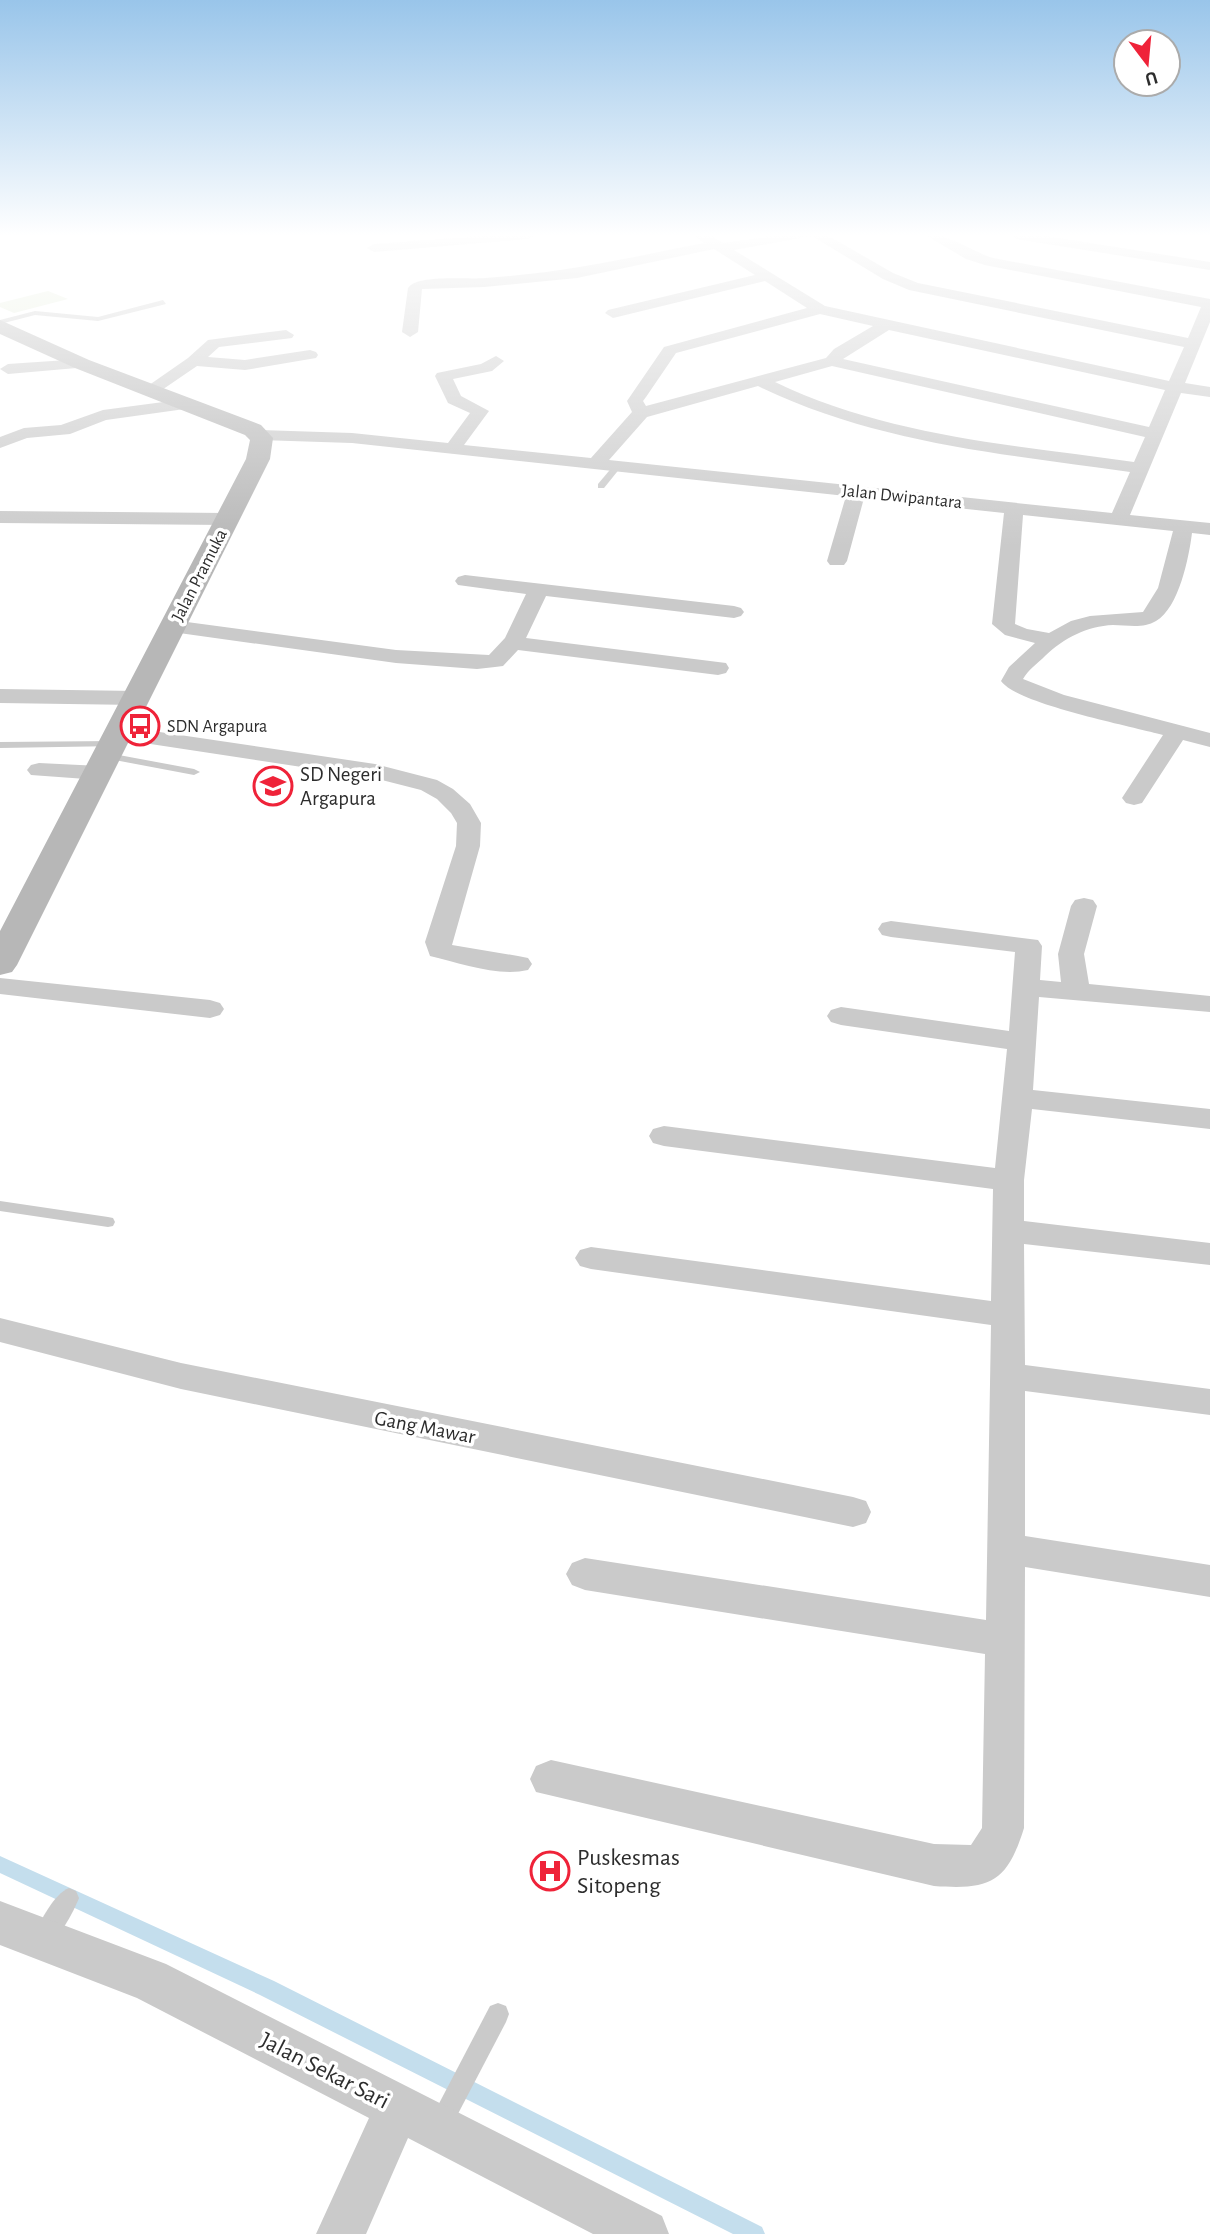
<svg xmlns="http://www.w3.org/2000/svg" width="1210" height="2234" viewBox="0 0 1210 2234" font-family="'Alegreya Sans',sans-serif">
	<rect width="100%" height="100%" fill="#fff"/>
	<polygon fill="#e4ecd9" points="48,291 68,299 14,313 0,307 0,303"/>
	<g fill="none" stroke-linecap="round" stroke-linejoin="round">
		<polygon fill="#c4deed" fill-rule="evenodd" points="0,1856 274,1981 762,2227 765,2234 733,2234 260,1995 0,1873"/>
		<g fill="#cacaca" fill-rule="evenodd">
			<polygon points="163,300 166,304 98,321 35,315 0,324 0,320 35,311 98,317"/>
			<polygon points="614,465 621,467 604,488 598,488 598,484"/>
			<polygon points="114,741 119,744 118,746 0,748 0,742"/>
			<polygon points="108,753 194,769 200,772 194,775 104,758 104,754"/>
			<polygon points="0,1201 108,1217 113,1218 115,1222 113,1226 108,1227 0,1211"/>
			<path d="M69,1888L76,1891L79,1898C73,1913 59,1940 44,1946L37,1943L34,1936C40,1921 54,1894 69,1888Z"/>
			<polygon points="498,2003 506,2006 509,2014 506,2022 449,2131 441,2134 433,2131 430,2123 433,2115 490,2006"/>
		</g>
		<g fill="#cacaca" fill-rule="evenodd">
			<polygon points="494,235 535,235 528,239 374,252 367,248 374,244"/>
			<path d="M694,235H710L723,243L780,235H827L893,273L918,283L1188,338L1201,307L985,265L966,259L925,235C949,233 970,251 993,258L1210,299V322L1185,383L1210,387V397L1181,393L1130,515L1210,523V535L1192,533C1189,557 1179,608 1156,621C1143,629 1127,625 1113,625C1087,626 1064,638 1045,656C1038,663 1028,670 1023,679L1064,695L1210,733V747L1183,740L1142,803L1134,805L1126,803L1122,798L1163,735C1131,726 1017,704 1001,681L1009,667L1035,643L1005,635L992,624L1004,513L864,498L847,561L844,565H830L827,561L846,496L352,443L260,440L251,435L260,430L352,433L448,443L470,413L448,403L435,376L437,373L481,364L496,356L504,361L492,371L453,379L461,396L489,411L464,445L591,458L632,412L627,401L664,347L807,308L765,281L613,318L605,313L608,310L755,275L714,249L577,278L484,287L422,289L418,332L410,337L402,332L408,288C418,274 467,280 485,278C562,273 629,258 704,243ZM812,236L883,279L909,290L1184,347L1169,381L825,306L734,250ZM820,314L873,326L834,349L826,358L646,406L643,401L646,397L676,353ZM889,330L1165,390L1149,427L843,359ZM832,366L1145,437L1134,462C1012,445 887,436 775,382ZM758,386C875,443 1003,454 1130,472L1112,513L609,460L647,417ZM1023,515L1173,531L1158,588L1143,612L1090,616L1071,621L1049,633L1027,629L1015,624Z"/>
			<polygon points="1009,235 1040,235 1210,262 1210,270 1016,239"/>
			<polygon points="286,330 294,335 292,338 219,347 208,357 245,360 310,350 316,352 318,355 316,358 245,370 197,366 156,394 144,394 142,390 188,358 208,340"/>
			<polygon points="82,359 88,361 90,364 88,367 8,374 0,369 8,364"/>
			<polygon points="186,399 194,404 192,408 106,420 70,434 27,438 0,448 0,437 24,428 61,425 103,410"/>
			<polygon points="0,511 227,513 237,519 227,525 0,523"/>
			<polygon points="465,575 734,606 741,608 744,612 741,616 734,618 546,596 526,638 726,663 729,668 726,673 718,675 518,650 503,666 495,667 477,669 396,663 172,632 165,630 162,626 165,622 172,620 396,650 489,655 505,638 526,594 458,585 455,581 458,577"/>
			<polygon points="0,689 137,691 145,693 148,698 145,703 137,705 0,703"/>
			<path d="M119,726L375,764L437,780L453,789L470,804L481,823L480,846L452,945L518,956L528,958L532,964L528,970C498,977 459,963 430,956L425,942L456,846L457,823L451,813L437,799L421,790L374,778L111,738L108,733L111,728Z"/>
			<polygon points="39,763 100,766 108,768 112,773 108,778 100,780 31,775 27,770 31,765"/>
			<path d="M1084,898L1093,900L1097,906L1084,954L1089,984L1210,996V1012L1039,997L1033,1090L1210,1109V1129L1032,1109L1024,1180V1221L1210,1243V1265L1024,1244L1025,1365L1210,1389V1415L1025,1391V1536L1210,1565V1597L1025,1567L1024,1828C1007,1883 990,1890 934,1886L536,1792L530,1779L536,1766L551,1760L934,1844L971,1845L982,1828L985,1654L585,1590L572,1585L566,1574L572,1563L585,1558L986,1620L991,1325L591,1269L580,1266L575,1258L580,1250L591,1247L991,1301L993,1189L664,1146L653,1143L649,1136L653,1129L664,1126L995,1168L1007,1049L841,1025L831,1022L827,1016L831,1010L841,1007L1009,1031L1015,952L891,937L882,935L878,929L882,923L891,921L1038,940L1042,946L1040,980L1061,982L1058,954L1071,906L1075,900Z"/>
			<polygon points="0,978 210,1000 220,1003 224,1009 220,1015 210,1018 0,994"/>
			<polygon points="0,1318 181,1363 853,1497 866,1501 871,1512 866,1523 853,1527 181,1389 0,1342"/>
			<polygon points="0,1901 166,1964 662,2216 669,2234 593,2234 408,2138 366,2234 316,2234 369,2118 137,1998 0,1945"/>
		</g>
		<polygon fill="#b7b7b7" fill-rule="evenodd" points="0,320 89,360 261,425 273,438 270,459 17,965 12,972 0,975 0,931 246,459 250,440 245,435 75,368 0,334"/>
	</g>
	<linearGradient id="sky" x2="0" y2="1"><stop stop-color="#99c5ea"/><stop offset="0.43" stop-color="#fff"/><stop offset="1" stop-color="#fff" stop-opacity="0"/></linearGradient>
	<rect width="1210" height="547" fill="url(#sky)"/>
	<defs>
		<symbol id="bus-ring" viewBox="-11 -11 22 22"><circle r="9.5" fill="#fff" stroke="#ef2339" stroke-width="1.5"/><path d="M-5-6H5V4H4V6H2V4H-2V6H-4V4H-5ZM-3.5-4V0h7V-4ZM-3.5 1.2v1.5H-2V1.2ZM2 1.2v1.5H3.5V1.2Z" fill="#ef2339"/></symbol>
		<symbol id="school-ring" viewBox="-11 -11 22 22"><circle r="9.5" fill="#fff" stroke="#ef2339" stroke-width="1.5"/><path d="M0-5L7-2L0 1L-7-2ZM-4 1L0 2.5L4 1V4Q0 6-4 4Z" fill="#ef2339"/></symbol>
		<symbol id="hospital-ring" viewBox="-11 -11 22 22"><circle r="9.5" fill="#fff" stroke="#ef2339" stroke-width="1.5"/><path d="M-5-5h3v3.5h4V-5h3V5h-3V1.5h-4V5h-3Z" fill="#ef2339"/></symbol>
	</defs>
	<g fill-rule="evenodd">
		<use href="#bus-ring" x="118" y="704" width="44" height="44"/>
		<use href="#school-ring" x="251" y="764" width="44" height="44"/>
		<use href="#hospital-ring" x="528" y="1849" width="44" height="44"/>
	</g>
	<g text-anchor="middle" stroke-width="7" stroke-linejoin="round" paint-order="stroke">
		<g font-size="18" fill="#2d2d2d" stroke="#fff">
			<text transform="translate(902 496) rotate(6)" y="6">Jalan Dwipantara</text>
			<text transform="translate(199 575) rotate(-63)" y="6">Jalan Pramuka</text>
		</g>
		<g font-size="18" fill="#2d2d2d" stroke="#fff" text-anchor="start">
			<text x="167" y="732">SDN Argapura</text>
		</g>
		<g font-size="21" fill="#2d2d2d" stroke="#fff" text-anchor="start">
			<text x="300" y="781">SD Negeri<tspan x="300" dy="24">Argapura</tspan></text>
		</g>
		<g font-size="21" fill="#2d2d2d" stroke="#fff">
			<text transform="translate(425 1427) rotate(11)" y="7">Gang Mawar</text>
		</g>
		<g font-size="24" fill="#2d2d2d" stroke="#fff" text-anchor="start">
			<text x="577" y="1865">Puskesmas<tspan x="577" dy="28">Sitopeng</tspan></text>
		</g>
		<g font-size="24" fill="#2d2d2d" stroke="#fff">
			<text transform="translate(325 2070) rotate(27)" y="8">Jalan Sekar Sari</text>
		</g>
	</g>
	<g transform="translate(1147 63) rotate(164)"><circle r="33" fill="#ffffff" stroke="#ababab" stroke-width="2"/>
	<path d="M0-5L12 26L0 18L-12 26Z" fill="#ef2339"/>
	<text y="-10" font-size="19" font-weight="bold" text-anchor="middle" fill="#2d2d2d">U</text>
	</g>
</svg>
